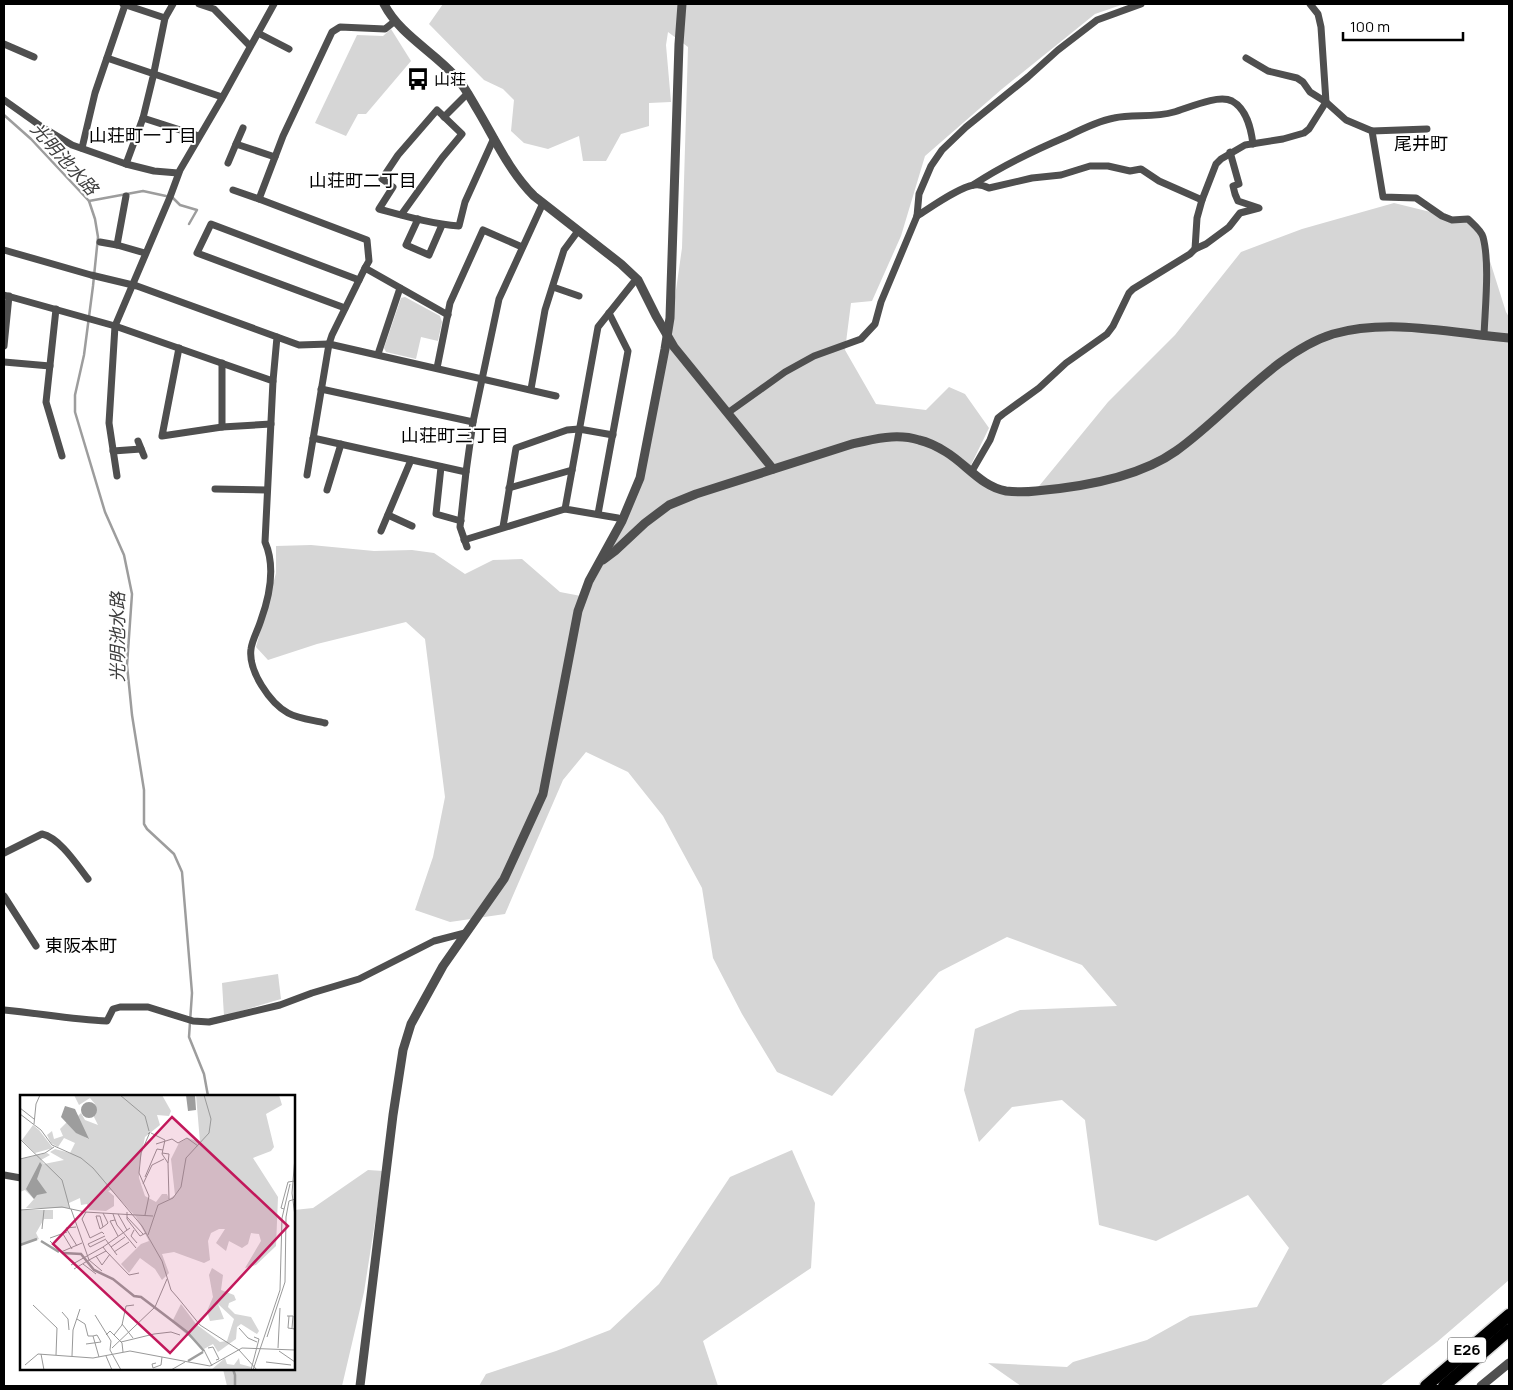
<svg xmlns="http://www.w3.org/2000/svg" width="1513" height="1390" viewBox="0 0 1513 1390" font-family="Manrope,'Noto Sans JP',sans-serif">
	<rect width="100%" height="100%" fill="#fff"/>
	<g fill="#d6d6d6">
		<polygon points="443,4 1124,4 1095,14 1002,89 925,156 901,236 872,301 851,303 845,350 876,404 926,410 949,387 965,394 989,428 969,469 1005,491 1035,491 1108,402 1175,335 1241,252 1302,229 1394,203 1455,218 1476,226 1483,239 1506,312 1509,317 1509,1280 1437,1342 1380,1386 1021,1386 988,1363 1067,1367 1073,1362 1147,1340 1190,1316 1257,1307 1289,1248 1248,1195 1156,1241 1099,1225 1085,1120 1062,1100 1012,1107 979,1142 964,1090 975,1029 1020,1010 1117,1006 1082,965 1007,937 939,972 832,1096 777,1072 742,1014 713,958 702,888 663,816 628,772 586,752 563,780 505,914 450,922 415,910 433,857 445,797 425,639 406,622 317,644 268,660 256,647 276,573 276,546 311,545 374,551 412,550 434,553 465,574 493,560 522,559 560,592 586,597 619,532 645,468 665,367 682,248 688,47 668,32 666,45 671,102 649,103 649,126 621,134 606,161 583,161 579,136 548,149 524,143 511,131 514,100 503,89 484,80 429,24"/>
		<polygon points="391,29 411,61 366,114 358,114 346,136 315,123 357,35 383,36"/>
		<polygon points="405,297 440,316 442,322 438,341 421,337 416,359 386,352 384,348 401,298"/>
		<polygon points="278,974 281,999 224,1016 222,983"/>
		<polygon points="792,1150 815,1203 811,1268 703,1341 718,1386 479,1386 486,1374 556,1351 610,1330 659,1284 730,1177"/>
		<polygon points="368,1170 383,1171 364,1292 342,1386 227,1386 223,1369 294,1369 294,1210 313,1208"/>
	</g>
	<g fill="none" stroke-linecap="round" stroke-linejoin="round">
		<g stroke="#9d9d9d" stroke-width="2.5">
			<polyline points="4,115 31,139 89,201 95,219 98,237 93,286 84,355 75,395 75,412 105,512 124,555 132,594 127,665 132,715 144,790 144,824 147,829 174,854 182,872 192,993 189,1037 204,1074 208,1096"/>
			<polyline points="173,198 180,205 197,210 189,224"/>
			<polyline points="89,201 143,191 166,196"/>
			<polyline points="233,1369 235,1375 235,1386"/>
		</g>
		<defs>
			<g id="motorway">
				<polyline points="1426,1386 1509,1315"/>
				<polyline points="1444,1386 1509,1330"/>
			</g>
		</defs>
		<use href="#motorway" stroke="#dbdbdb" stroke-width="15"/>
		<g stroke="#4f4f4f" stroke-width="7">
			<polyline points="123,4 165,18"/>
			<polyline points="199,4 214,9 250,46"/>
			<path d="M274,4L221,100L180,170L170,197L115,326L273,381L265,542C276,567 270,595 261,620C258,630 252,640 251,649C248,671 270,703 288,713C299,719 313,720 325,723"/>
			<polyline points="258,33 289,49"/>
			<polyline points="4,44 34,57"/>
			<polyline points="107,58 222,97"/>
			<path d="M1246,58L1268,71L1297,78L1303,82L1310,92L1326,102L1346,120L1372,131L1383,197L1416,198L1442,216L1452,220L1468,219C1473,224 1481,230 1483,237C1490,263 1485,308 1484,336"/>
			<polyline points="4,100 42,127 72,145 126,164 154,171 178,173"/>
			<polyline points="444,117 468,93"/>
			<polyline points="143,118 199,136"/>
			<polyline points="1372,131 1427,129"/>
			<polyline points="236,144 243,128"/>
			<polyline points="82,148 95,93 125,5"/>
			<polyline points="228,163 236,144 275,157"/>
			<polyline points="126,164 143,118 153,77 165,18 173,4"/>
			<path d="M973,185C1003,165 1035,150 1068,136C1082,129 1098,121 1114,118C1133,114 1154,118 1174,112C1188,108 1218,94 1232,101C1247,109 1251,129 1253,144"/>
			<polyline points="233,190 259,199"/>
			<path d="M401,215L442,158L462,134L437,110L398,155L382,179L393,187L379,209C405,216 432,224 459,226L465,202L494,138"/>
			<path d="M917,216C930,208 959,187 974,185C979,184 985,186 989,188L1032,178L1061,175L1090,166H1108L1130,171L1141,169L1159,181L1202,200"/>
			<polyline points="418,219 406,245 429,255 442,225"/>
			<polyline points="100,242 117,245 145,253"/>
			<polyline points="117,245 126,196"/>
			<polyline points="1195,249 1206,244 1229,227 1240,213 1259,208 1238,201 1235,194 1233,186 1239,184 1230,152"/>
			<polyline points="4,250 91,275 137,286 277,337 273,381"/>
			<polyline points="365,268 369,261 367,240 259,199 283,136 332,32 340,27 385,29 395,21"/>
			<polyline points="553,287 579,296"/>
			<polyline points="4,295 115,326 109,423 117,476"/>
			<polyline points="345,308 197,253 211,224 359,280"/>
			<polyline points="56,309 46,402 62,456"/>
			<polyline points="277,337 299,345 329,344 556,396"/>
			<polyline points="4,346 9,296"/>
			<polyline points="179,348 162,436 222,427 271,424"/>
			<polyline points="378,354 400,288"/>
			<polyline points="4,362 50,366"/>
			<polyline points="222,363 222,427"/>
			<polyline points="437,368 450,303 483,230 522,247"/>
			<polyline points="321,389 473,422"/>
			<polyline points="531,389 545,310 564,250 578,231"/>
			<polyline points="729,412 785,372 814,356 861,339 875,324 881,302 917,216 919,194 931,166 942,150 966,127 1028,77 1058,50 1097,20 1141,4"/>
			<polyline points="313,438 466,472"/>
			<polyline points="138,441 144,456"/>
			<polyline points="113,451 141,449"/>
			<polyline points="441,467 436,514 461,521"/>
			<polyline points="972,471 990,440 998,418 1003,414 1039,388 1066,363 1107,334 1113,326 1129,293 1133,289 1190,254 1195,249 1197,218 1202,200 1216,164 1221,159 1245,145 1283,139 1304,133 1309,129 1326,102 1321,27 1318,14 1310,4"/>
			<polyline points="307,475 329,344 332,335 365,268 448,315"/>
			<polyline points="509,488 572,470"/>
			<polyline points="215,489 267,490"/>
			<polyline points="327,490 341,444"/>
			<polyline points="598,514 628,351 609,313"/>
			<polyline points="388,515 412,526"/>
			<polyline points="622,521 618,518 565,509 598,327 633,283 638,280"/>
			<polyline points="503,527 516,448 567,430 579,429 613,435"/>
			<polyline points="381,531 411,460"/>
			<polyline points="464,540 565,509"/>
			<polyline points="467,547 460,527 466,472 473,422 499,299 543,203"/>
			<path d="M4,853L42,834C60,838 77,865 88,879"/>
			<polyline points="4,896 36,946"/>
			<path d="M4,1010C38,1013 73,1020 107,1021L113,1009L120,1007H148L193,1021L209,1022L280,1005L312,993L359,979L434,941L465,933"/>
			<polyline points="4,1175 21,1178"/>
		</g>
		<g stroke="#4f4f4f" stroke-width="9">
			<path d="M384,4C400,35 433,51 456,77C465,87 471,99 477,109C495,139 509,171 534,196L621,264L638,280L656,316L674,347L773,469"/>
			<path d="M603,560L615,551L645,523L669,505L696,494L852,444C873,439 897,433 919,440C928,442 938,447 946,452C966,464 982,487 1006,491C1015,492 1027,492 1036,491C1082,487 1138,478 1176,451C1226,416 1275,352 1333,334C1390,318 1451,333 1509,338"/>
			<polyline points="360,1386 393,1115 403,1050 411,1024 443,966 504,879 543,794 578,611 589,581 622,521 640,478 665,349 670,318 679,44 682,4"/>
			<polyline points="1481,1386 1509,1363"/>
		</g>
		<use href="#motorway" stroke="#000" stroke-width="12"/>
	</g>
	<defs>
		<symbol id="bus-bare" viewBox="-9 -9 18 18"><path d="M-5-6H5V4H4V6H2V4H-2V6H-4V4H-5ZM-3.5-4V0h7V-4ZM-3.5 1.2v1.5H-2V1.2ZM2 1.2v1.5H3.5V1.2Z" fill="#000" stroke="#fff" stroke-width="2.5" paint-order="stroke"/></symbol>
	</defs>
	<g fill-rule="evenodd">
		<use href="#bus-bare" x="402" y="63" width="32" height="32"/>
	</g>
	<g text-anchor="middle" stroke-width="4" stroke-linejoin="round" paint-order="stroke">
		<rect fill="#fff" stroke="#4c4c4c" stroke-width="1" x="1448" y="1337.5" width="38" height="25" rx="4"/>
		<g font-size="15" font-weight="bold" fill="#000">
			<text x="1467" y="1355">E26</text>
		</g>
		<g font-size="16" fill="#000" stroke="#fff" text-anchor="start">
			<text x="434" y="85">山荘</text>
		</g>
		<g font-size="18" fill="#000" stroke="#fff">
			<text x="143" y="142">山荘町一丁目</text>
			<text x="1421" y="150">尾井町</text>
			<text x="363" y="187">山荘町二丁目</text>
			<text x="455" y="442">山荘町三丁目</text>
			<text x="81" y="952">東阪本町</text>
		</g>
		<g font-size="18" font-style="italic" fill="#3e3e3e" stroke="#fff">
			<text transform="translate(64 159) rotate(48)" y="6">光明池水路</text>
			<text transform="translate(118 637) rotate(-90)" y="6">光明池水路</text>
		</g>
	</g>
	<g transform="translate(20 1095)">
		<rect width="275" height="275" fill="#fff"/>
		<path d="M54,0H142L151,16L149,21L137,20L140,30L125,42L119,72V83L125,101L136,107L142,99H147L149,104L155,100L151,64L159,48L168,43L180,47L176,0H259L262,10L246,19L254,52L251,56L233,63L258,102L256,151L236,170L225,173L241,146L239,139L231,138L228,149L222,153L209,146L206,156L196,148L205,134H199L191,138L188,146L190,165L184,168L154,157L142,159L149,178L142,185L135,174L120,163L109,178L101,169L121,149L129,146L116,122L91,95L88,96L94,101V111L86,116L69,115L67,109L61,110L60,103L49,108V113H6L14,104L5,95L0,97V64L27,58L30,60L21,65L24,69L44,65L30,57L35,54L50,58L55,48L44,43L38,52L31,48L27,40L32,36L34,44L43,41L40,34L48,26L55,36L68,44L57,22L61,18L65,25L78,30L73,20L75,9L70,3L59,10ZM13,30L19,35L33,53L15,58L2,45ZM0,115H33V124H24L16,138L19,144L0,150ZM192,173L203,180L201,195L214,200L216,205L209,208L208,212L215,219L231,222L239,236L237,239L221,229L217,232L216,244L198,257L193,249L184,254L152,227L161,209L176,229L200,247L207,246L214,224L198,209L204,224L190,226L187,216L193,202L189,180ZM205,263L207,269L214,270L219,263L220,269L231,272L230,275H191Z" fill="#d6d6d6"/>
		<path d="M166,0H175L176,15L168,16ZM61 15a8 8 0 1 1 16 0a8 8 0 1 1-16 0ZM45,11L55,14L69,44L56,38L41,22ZM20,67L22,70L17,84L27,98L17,100L14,104L6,94Z" fill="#9d9d9d"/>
		<path fill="none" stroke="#9d9d9d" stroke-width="2.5" d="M21,146L39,157M0,150L17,144M43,158L61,159L74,175L93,184L114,201L121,202L167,237L184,256M168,266L183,257"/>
		<path fill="none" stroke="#999" stroke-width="1" d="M100,0L125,21L129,36M0,13L14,24M0,19L21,35L32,50L61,63L73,73L122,131L142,166L151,195L158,203L180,230L219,255L237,275M14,29L16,9L20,0M131,38L145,45M0,44L42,85L50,114M145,45L142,59L148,68L149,104M136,49L152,44L158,48L167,43L178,51M142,58L149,59L148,68M275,62L272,98L275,121M0,64L25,58L34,52M125,82L137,54L143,55M123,89L132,70L144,64M51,114L69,165L86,156L109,180L119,178M264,114L261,113L268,87L275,86M0,115L42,112L65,117L133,121M66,117L62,124L70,143L82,137L84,139M107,117V124L120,141L126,138M93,119L97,130L116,153M98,119L107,135M125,120L129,101L119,78L121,58L130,37L128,39M107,122L123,139M275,123V175M95,125L90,126L98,141M56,132L46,133L57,151M83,132L80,121H76L80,134L83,132L87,129L88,128L83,118M22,134L24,115M114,135L111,141L117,148M43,139L52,154M128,140L138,110L153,103L161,92L166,63L189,38L191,24L184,0M85,141L68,149L70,152L86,144M30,143L47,137M86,145L97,160M30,146L41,157L62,148M83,152L110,133M91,152L105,142M94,157L109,147M76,161L82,170L90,159M63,169L76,179M51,170L83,152L86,156M54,174L69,165L82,176M13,210L37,233L36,260M42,217L48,224L49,235M75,220L91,246L90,255L101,275M267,221H273L272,233M269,221L268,233L275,234M57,224L65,229L68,241H73L79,262M102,229L113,243M219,233L228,243L237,247M86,240L90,236L94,240L102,230L106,211L114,210M94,240L102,248L103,257M247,242L265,187L266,122L269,106L275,104M101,247L134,239L151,237L160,240M66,249L81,247L77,240L73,241M92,253L135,212L147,184M188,253L193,252L199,264L196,265M258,253L260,213M184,255L192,271M259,256L275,267M21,259L24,275M52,261L53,235L60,214M86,261L92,275M246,267L271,270M136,268L132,269L133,273L141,270L142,262M5,270L18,259L73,263L110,256L190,271L222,253L275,255M151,275L165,267M231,275L239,244L234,242M233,275L260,195L262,123L270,89"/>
		<path fill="#c2185b" fill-opacity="0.15" stroke="#c2185b" stroke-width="2.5" d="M152,22L268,131L150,258L33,149Z"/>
		<rect width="275" height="275" fill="none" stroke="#000" stroke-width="2.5"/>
	</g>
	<rect width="1513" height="1390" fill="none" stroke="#000000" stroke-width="10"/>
	<path d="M1343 32v8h120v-8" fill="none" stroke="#000000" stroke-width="2.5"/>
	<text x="1350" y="32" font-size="15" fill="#000000" stroke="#ffffff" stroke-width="4" paint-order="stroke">100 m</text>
</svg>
